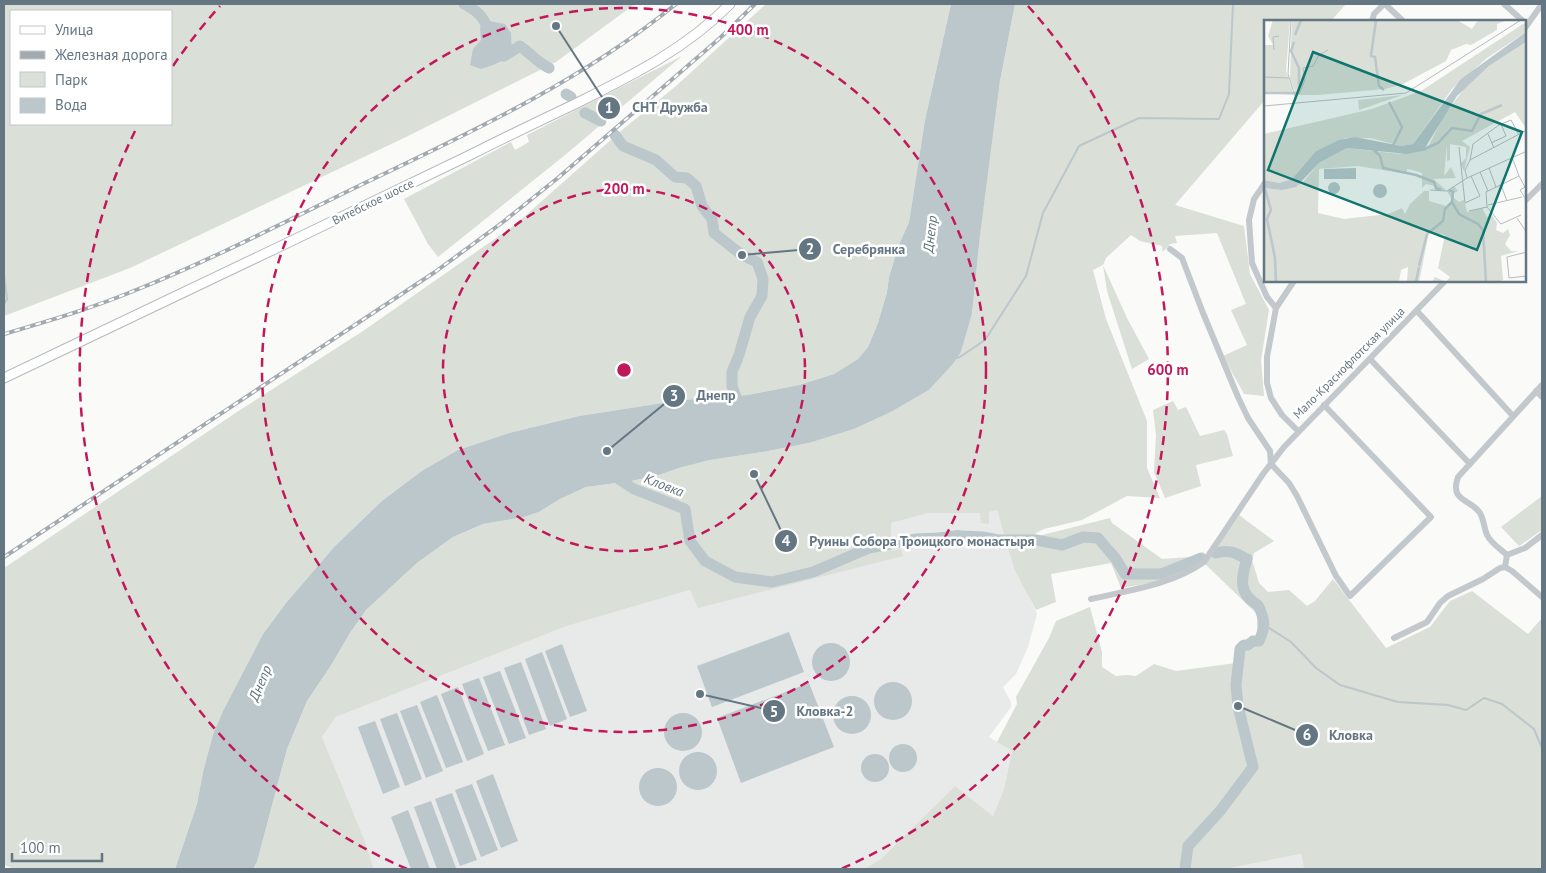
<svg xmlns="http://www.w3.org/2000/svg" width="1546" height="873" viewBox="0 0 1546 873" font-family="'PT Sans',sans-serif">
	<rect width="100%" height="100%" fill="#fafaf8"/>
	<g fill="#e8e9e9">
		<polygon points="997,510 1014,569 1026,590 1037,614 1028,647 1016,674 1003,687 1011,702 1011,707 989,737 1012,751 1004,789 993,816 955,786 881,859 864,869 374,869 365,841 322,737 336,717 567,626 690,590 698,607 892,552 891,523 929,513 980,513 989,524 989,512"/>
		<polygon points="1301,854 1304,869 1225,869"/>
	</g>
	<g fill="#dadfd7" fill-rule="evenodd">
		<path d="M4,4H635L556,62L406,137L130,268L4,316ZM11,11H171V124H11Z"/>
		<polygon points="766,4 951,4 925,120 909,222 898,247 889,277 887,292 878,323 868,347 858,359 834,374 799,385 748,395 682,400 579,416 509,433 458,450 423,470 383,500 335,546 286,603 263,634 225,707 203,772 197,804 175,869 15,869 4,865 4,568 237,412 363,331 516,224 622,130 676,86"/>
		<polygon points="1015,4 1346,4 1331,21 1265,21 1265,100 1175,205 1244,226 1250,274 1269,310 1261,360 1264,396 1244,394 1223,356 1247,345 1231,310 1246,304 1217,233 1175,236 1177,243 1170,244 1163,252 1162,246 1140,241 1131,235 1106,258 1103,265 1127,318 1149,359 1132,369 1107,291 1103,265 1093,270 1106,319 1147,421 1147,468 1160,498 1127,496 1082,520 1044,529 1036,533 1034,537 1110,518 1112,523 1162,559 1191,557 1204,552 1199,563 1156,582 1121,588 1111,563 1051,574 1056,602 1036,610 1014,569 997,510 989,512 989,524 981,523 980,513 929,513 891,523 892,551 901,549 903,556 698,608 690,590 567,626 336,717 322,737 365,841 374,869 253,869 257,862 287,749 307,701 330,667 350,633 366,610 417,563 453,537 483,524 524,517 539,512 560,499 586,487 631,481 656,476 679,468 710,460 763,452 809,443 854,429 891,412 929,390 953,364 961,352 972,314 980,236 1000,81"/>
		<polygon points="682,56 565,155 438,257 428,244 404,199 511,142 515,150 529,142 527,135"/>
		<polygon points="1173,401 1178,410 1186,407 1200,436 1224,430 1227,434 1233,456 1196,465 1201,486 1165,498 1154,472 1156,435 1153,410"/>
		<polygon points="1542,496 1542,530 1519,546 1501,527"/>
		<polygon points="1239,515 1274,541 1254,553 1252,560 1259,583 1268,592 1289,590 1307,606 1315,601 1333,579 1386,648 1430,627 1450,601 1472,591 1528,634 1542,618 1542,869 1304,869 1301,854 1225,869 864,869 881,859 955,786 993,816 1004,789 1012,751 997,742 1017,704 1016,697 1049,638 1056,621 1090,607 1102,652 1102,667 1116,676 1126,675 1136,676 1154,664 1176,671 1236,663 1238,648 1248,640 1257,636 1257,614 1205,564"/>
	</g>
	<g fill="#bbc7cb">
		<polygon points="951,4 1015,4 1000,81 980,236 972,314 961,352 953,364 929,390 891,412 854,429 809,443 763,452 710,460 679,468 656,476 631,481 586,487 560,499 539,512 524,517 483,524 453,537 417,563 366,610 350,633 330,667 307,701 287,749 257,862 253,869 175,869 197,804 203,772 214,732 225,707 263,634 286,603 335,546 383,500 423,470 458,450 509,433 579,416 682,400 748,395 799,385 834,374 858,359 868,347 878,323 887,292 889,277 898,247 909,222 925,120"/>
		<polygon points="489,21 505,24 511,33 512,56 493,65 481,69 470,65 473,49 481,40 480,27"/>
		<polygon points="958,530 976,536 941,549 924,542 928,534"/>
		<polygon points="789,632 804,672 712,707 697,666"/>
		<circle cx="831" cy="662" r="19"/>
		<polygon points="562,644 587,711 570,717 545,651"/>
		<polygon points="542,652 567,719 550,726 525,659"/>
		<polygon points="521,662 546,729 529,735 504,668"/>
		<polygon points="500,671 526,738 509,744 483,677"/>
		<polygon points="479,678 505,745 488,751 462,684"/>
		<circle cx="893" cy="701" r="19"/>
		<polygon points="809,683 834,747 741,783 717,718"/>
		<polygon points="458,687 484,754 467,761 441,694"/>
		<polygon points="437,695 463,762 446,768 420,702"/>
		<circle cx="852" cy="715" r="19"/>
		<polygon points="417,705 443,771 426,778 400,711"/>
		<circle cx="683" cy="732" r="19"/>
		<polygon points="397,713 422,779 405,786 380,719"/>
		<polygon points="375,721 400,787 383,794 358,727"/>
		<circle cx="903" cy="758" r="14"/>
		<circle cx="698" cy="771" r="19"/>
		<circle cx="875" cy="768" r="14"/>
		<circle cx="658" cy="787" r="19"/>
		<polygon points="493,774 518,841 501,848 476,781"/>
		<polygon points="472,784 498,850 481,857 455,790"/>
		<polygon points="452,793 477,860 460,866 435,799"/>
		<polygon points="431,801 456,868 452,869 437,869 414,807"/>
		<polygon points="408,810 430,869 411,869 391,817"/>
	</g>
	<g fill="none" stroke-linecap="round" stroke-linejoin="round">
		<g stroke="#bbc7cb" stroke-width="2">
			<polyline points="4,275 7,299 4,304"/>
			<polyline points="956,358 960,357 985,340 1026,276 1043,213 1079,146 1139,118 1219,119 1229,94 1233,4"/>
			<polyline points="1263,624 1291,642 1316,668 1340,685 1398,702 1448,705 1466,710 1484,698 1502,704 1534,729 1542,748"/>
		</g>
		<g stroke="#bbc7cb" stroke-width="11">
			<path d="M464,4C481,13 484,18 491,36"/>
			<path d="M500,51L504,56L520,46C530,53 538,63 549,68"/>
			<polyline points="566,94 571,97"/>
			<polyline points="585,113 601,121"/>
			<polyline points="615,135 623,146 656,160 675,177 687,178 696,186 702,206 712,219 714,233 742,255 757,262 763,279 762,296 750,317 739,355 732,372 732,386 741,411"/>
			<polyline points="614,471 617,478 634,489 685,509 690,541 705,561 735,577 772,582 813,572 869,548 916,539 940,538"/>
			<polyline points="961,536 983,537 998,540 1036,540 1062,545 1083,537 1098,538 1116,559 1125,574 1161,574 1201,558"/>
			<path d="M1185,869L1188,846L1220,811L1253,767L1238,706L1236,685L1240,649L1244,645H1248L1253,641H1259C1266,626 1265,620 1258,605C1238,594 1241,578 1247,559C1235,553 1229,549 1216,553"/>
		</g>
		<defs>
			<path id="major" d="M4,378C158,304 314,231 468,156C504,138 539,121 575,104C631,76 686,49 730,4"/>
		</defs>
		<use href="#major" stroke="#b5babe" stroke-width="11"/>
		<g stroke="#c3c8cc" stroke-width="6">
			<polyline points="1385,4 1403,21"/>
			<polyline points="1504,4 1523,21"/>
			<polyline points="1372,21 1374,14 1384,4"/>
			<polyline points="1525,28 1542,4"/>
			<polyline points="1265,183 1254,199 1249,220 1252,263 1267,297 1276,308"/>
			<polyline points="1525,201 1542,184"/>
			<polyline points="1170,249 1182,258 1203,313 1238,397 1248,418 1270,451 1271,464 1289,483 1297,496 1336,576 1350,596 1431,517 1324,405"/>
			<polyline points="1294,281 1276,308 1267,357 1267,383 1271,398 1282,415 1298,431"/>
			<polyline points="1417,311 1513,416"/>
			<polyline points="1370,359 1470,464"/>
			<polyline points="1536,391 1542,397"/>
			<polyline points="1507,555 1525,548 1542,535"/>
			<path d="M1505,567L1507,555C1500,549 1491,543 1487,535C1484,528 1484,520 1480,513C1471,499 1449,502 1458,477L1542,385"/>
			<path d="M1091,599C1130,590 1171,585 1204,562L1263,474L1284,447L1445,281"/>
			<polyline points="1394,638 1427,622 1440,603 1448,596 1483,579 1500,568 1505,567 1512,571 1542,597"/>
		</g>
		<use href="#major" stroke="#fff" stroke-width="9"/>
		<defs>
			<g id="rail">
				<path d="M4,334C48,321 93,308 136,290C216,258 292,218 369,181C476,130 584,79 676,4"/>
				<polyline points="4,557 435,272 503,222 559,177 720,38 755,4"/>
			</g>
		</defs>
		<use href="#rail" stroke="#a2aab0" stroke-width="4"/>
		<use href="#rail" stroke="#fff" stroke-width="2" stroke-dasharray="5.5" stroke-linecap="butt"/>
	</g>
	<g fill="none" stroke="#c2185b" stroke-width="2.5" stroke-dasharray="9 6">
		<circle cx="624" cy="370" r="181"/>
		<circle cx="624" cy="370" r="362"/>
		<path d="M407 869A544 544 0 0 1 137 127M173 66A544 544 0 0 1 220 6M1028 6A544 544 0 0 1 841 869"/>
	</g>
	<g text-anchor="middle" stroke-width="5" stroke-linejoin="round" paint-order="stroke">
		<g font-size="12" fill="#657683" stroke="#fff">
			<text transform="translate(373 202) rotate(-26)" y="4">Витебское шоссе</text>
			<text transform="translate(1349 363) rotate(-45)" y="4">Мало-Краснофлотская улица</text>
		</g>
		<g font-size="14" font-style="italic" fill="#60757c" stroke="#fff">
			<text transform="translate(930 234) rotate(-83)" y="5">Днепр</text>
			<text transform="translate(664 485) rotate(21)" y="5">Кловка</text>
			<text transform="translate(260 683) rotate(-67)" y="5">Днепр</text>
		</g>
	</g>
	<g transform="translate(1264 20)">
		<rect width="262" height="262" fill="#fafaf8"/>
		<path d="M9,0H26L22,51L30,75L0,73V25H9L4,16ZM28,0H193L208,9L214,0H244L233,4V10L207,25L202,24L187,30L182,41L139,64L121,69L53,75H32L26,59ZM262,2V12L223,38L188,69L149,124L137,126L106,118H82L52,131L28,159L15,163L0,160V114L108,89L157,71ZM262,22L263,80L260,82H262V108L251,92L198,121L206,127L200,151L196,144L202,138V127L186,124V140L183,141V125L180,156L187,147L192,158L169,159L182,170H171L170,166L162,164L158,168V153L148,150L143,149V154L94,146L55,149L54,193L80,199L124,194L138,188L141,194L146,184L160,171H165V181L182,186L188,180L183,171L190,166L194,171L190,173V178L195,182L200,180L203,192L218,188L223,197L228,195L233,203L232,210L239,213L244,209L246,215L241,224L247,231H254L237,236L239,260L233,262H168L171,257L182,262L186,257L174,248L181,215L165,212L155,262H143L144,247L137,250L135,262H0V168L18,170L39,162L55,143L83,128L136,134L165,125L180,95L200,69L225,46ZM139,75L118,82L95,90L94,80Z" fill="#dadfd7"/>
		<path d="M262,12V22L225,46L193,76L159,131L143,134L83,128L55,143L32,167L18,170L0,168V160L15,163L28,159L52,131L75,120L91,117L137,126L149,124L197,59ZM92,148V159H60V149ZM64 168a6 6 0 1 1 12 0a6 6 0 1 1-12 0ZM109 171a7 7 0 1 1 14 0a7 7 0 1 1-14 0Z" fill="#bbc7cb"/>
		<path fill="none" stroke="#bbc7cb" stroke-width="2.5" d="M112,0L107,36L111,37L115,66L120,70M31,15L37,0M30,22L27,31L35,48V70M0,73H34M125,82L138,107L128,128M108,128L116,136L119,148L152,155L170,162L172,168L177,170M159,130L174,123L188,108L208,111L217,94L238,85M1,169L7,190L3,199L11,238L12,262M188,182L195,194L214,204L219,210L222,262M163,214L179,201L181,189L188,182L189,172L185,170M155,246L163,214M152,262L155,247"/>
		<path fill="none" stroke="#b5bdc2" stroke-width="1" d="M27,0L24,54L31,76M10,30L9,17L15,16M0,57L25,58M35,74L41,60L39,48L49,46L55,35L64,30M0,86L142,73L257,0M224,114L230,128M227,123L242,116L237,104M195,127L201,183L216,176L207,156M206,140L209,124L235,105L247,100L255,115M225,148L232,167M216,152L224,171M255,156L263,171M203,158L201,150L206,140L263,110M237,165L243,181M261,167L256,170L263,181M166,170L183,171L203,158L263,131M224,185L258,177M223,187L222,172L255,156L248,137M205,191L223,187L237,204L257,195M253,198L263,213M263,232L243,237L245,258L263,256"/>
		<path fill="#0f766e" fill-opacity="0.15" stroke="#0f766e" stroke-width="2.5" d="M49,32L258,112L213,230L4,150Z"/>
		<rect width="262" height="262" fill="none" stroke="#657683" stroke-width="2.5"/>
	</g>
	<circle cx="624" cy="370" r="8" fill="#c2185b" stroke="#fff" stroke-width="2.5"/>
	<g font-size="15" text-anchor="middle" font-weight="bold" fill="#c2185b" stroke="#fff" stroke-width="5" stroke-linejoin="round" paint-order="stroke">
		<text x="748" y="35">400 m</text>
		<text x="624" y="194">200 m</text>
		<text x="1168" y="375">600 m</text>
	</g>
	<path fill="none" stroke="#657683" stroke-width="2" d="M556 26L609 108M742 255L810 249M607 451L674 396M754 474L786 541M700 694L774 711M1238 706L1307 735"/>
	<g fill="#657683" stroke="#fff" stroke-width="2">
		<circle cx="556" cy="26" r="5"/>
		<circle cx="742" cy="255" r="5"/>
		<circle cx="607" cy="451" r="5"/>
		<circle cx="754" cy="474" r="5"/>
		<circle cx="700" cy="694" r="5"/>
		<circle cx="1238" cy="706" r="5"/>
		<circle cx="609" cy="108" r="12"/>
		<circle cx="810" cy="249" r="12"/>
		<circle cx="674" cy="396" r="12"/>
		<circle cx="786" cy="541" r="12"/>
		<circle cx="774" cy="711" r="12"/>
		<circle cx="1307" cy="735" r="12"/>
	</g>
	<g font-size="15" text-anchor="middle" font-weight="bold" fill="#fff">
		<text x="609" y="113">1</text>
		<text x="810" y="254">2</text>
		<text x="674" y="401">3</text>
		<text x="786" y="546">4</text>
		<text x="774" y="717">5</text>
		<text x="1307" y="740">6</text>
	</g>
	<g font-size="14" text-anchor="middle" font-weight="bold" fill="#657683" stroke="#fff" stroke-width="5" stroke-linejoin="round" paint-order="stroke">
		<text x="670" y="112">СНТ Дружба</text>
		<text x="869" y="254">Серебрянка</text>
		<text x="716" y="400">Днепр</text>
		<text x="922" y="546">Руины Собора Троицкого монастыря</text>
		<text x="825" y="716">Кловка-2</text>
		<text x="1351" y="740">Кловка</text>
	</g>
	<rect width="1546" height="873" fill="none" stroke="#657683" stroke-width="10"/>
	<rect x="10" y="10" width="162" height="115" fill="#ffffff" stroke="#c1c8cd"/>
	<rect x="20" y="26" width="25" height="8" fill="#ffffff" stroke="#c1c8cd"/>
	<text x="55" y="35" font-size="15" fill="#657683">Улица</text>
	<rect x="20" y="51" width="25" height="8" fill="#a2aab0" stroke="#c1c8cd"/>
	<text x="55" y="60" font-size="15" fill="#657683">Железная дорога</text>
	<rect x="20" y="72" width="25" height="15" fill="#dadfd7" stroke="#c1c8cd"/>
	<text x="55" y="85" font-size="15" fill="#657683">Парк</text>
	<rect x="20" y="98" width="25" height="15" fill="#bbc7cb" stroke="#c1c8cd"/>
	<text x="55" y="110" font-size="15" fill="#657683">Вода</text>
	<path d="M12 853v8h90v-8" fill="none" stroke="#657683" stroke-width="2.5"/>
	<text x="20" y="853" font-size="15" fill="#657683" stroke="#ffffff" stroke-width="4" paint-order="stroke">100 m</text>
</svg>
